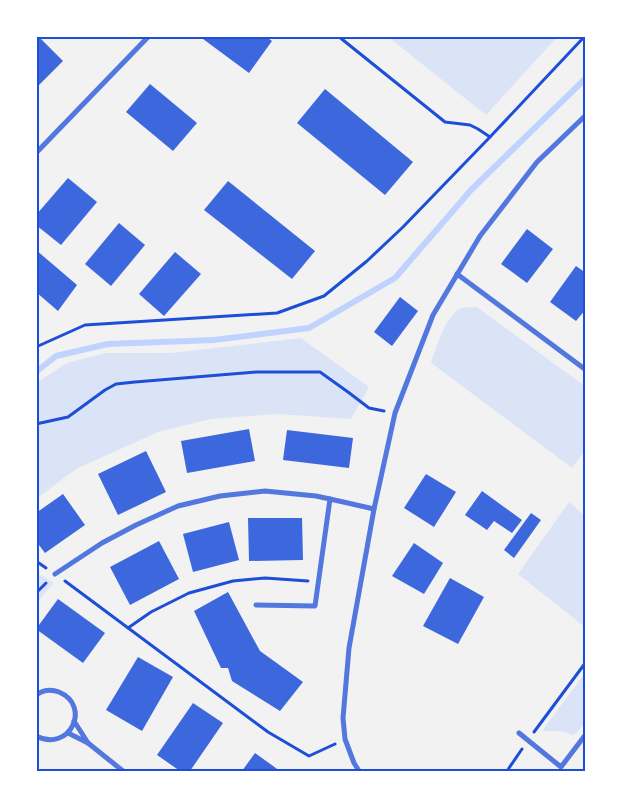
<svg xmlns="http://www.w3.org/2000/svg" width="622" height="807" viewBox="0 0 622 807" font-family="'Asap Condensed',sans-serif">
	<rect width="100%" height="100%" fill="#f2f2f2"/>
	<g fill="#dbe4f7">
		<polygon points="387,36 558,36 486,115"/>
		<path d="M477,307L586,387V449L572,468L431,363C436,348 446,314 461,308C465,307 472,308 477,307Z"/>
		<polygon points="301,338 369,387 351,419 277,414 211,419 158,432 76,469 36,499 36,383 67,363 105,353 171,353"/>
		<polygon points="569,502 585,516 586,515 586,628 518,574"/>
		<polygon points="36,572 54,583 36,603"/>
		<polygon points="586,672 586,720 577,733 572,735 560,731 542,731"/>
	</g>
	<g fill="none" stroke-linecap="round" stroke-linejoin="round">
		<polyline stroke="#bfd3fe" stroke-width="6" points="36,372 56,356 108,344 214,340 309,328 395,278 471,190 586,78"/>
	</g>
	<g fill="#3d67dc">
		<polygon points="36,36 38,36 63,61 36,88"/>
		<polygon points="199,36 265,36 272,41 249,73"/>
		<polygon points="150,84 197,123 173,151 126,112"/>
		<polygon points="325,89 413,162 385,195 297,123"/>
		<polygon points="68,178 97,202 61,245 36,225 36,215"/>
		<polygon points="228,181 315,251 292,279 204,210"/>
		<polygon points="119,223 145,245 111,286 85,264"/>
		<polygon points="527,229 553,249 527,283 501,264"/>
		<polygon points="36,250 77,285 58,311 36,292"/>
		<polygon points="175,252 201,274 164,316 139,294"/>
		<polygon points="576,266 586,273 586,309 576,321 550,302"/>
		<polygon points="400,297 418,311 392,346 374,332"/>
		<polygon points="249,429 255,461 187,473 181,441"/>
		<polygon points="287,430 353,438 349,468 283,460"/>
		<polygon points="146,451 166,492 118,515 98,474"/>
		<polygon points="426,474 456,492 434,527 404,508"/>
		<polygon points="482,491 522,520 512,533 494,521 487,530 465,515"/>
		<polygon points="63,494 85,525 45,553 36,541 36,513"/>
		<polygon points="531,513 541,520 514,558 504,550"/>
		<polygon points="248,518 302,518 303,560 249,561"/>
		<polygon points="229,522 239,560 193,572 183,534"/>
		<polygon points="159,541 179,579 130,605 110,567"/>
		<polygon points="414,543 443,563 424,594 392,576"/>
		<polygon points="450,578 484,597 458,644 423,626"/>
		<polygon points="228,592 260,651 303,682 280,711 232,681 228,668 221,668 194,611"/>
		<polygon points="58,599 105,633 83,663 36,629"/>
		<polygon points="138,657 173,677 142,731 106,710"/>
		<polygon points="193,703 223,723 190,771 180,771 157,755"/>
		<polygon points="255,753 280,771 242,771"/>
	</g>
	<g fill="none" stroke-linecap="round" stroke-linejoin="round">
		<g stroke="#1d4ed8" stroke-width="3">
			<polyline points="338,36 445,122 470,125 478,129 490,137"/>
			<polyline points="36,347 85,325 277,313 324,296 367,261 403,227 490,137 585,36"/>
			<polyline points="36,424 68,417 105,390 116,384 135,382 257,372 320,372 348,392 369,408 384,411"/>
			<polyline points="36,561 46,568"/>
			<polyline points="65,581 268,732 309,756 335,744"/>
			<polyline points="36,593 46,583"/>
			<polyline points="128,628 151,612 189,593 233,581 265,578 308,581"/>
			<polyline points="534,732 586,662"/>
			<polyline points="507,771 522,749"/>
		</g>
		<g stroke="#5277de" stroke-width="5">
			<polyline points="36,153 149,36"/>
			<polyline points="457,274 586,370"/>
			<polyline points="55,574 102,543 136,525 178,506 220,496 265,491 316,496 330,499"/>
			<polyline points="256,605 315,606 330,499 374,509"/>
			<path d="M36,695C43,690 51,689 59,692C92,706 70,753 36,736"/>
			<polyline points="74,721 88,743"/>
			<polyline points="68,733 88,743 123,771"/>
			<polyline points="519,733 561,767 586,734"/>
			<polyline points="359,771 354,763 345,739 343,718 349,648 374,509 395,413 433,315 480,236 537,162 586,115"/>
		</g>
	</g>
	<rect width="622" height="807" fill="none" stroke="#ffffff" stroke-width="75"/>
	<rect x="38" y="38" width="546" height="732" fill="none" stroke="#1d4ed8" stroke-width="2"/>
</svg>
